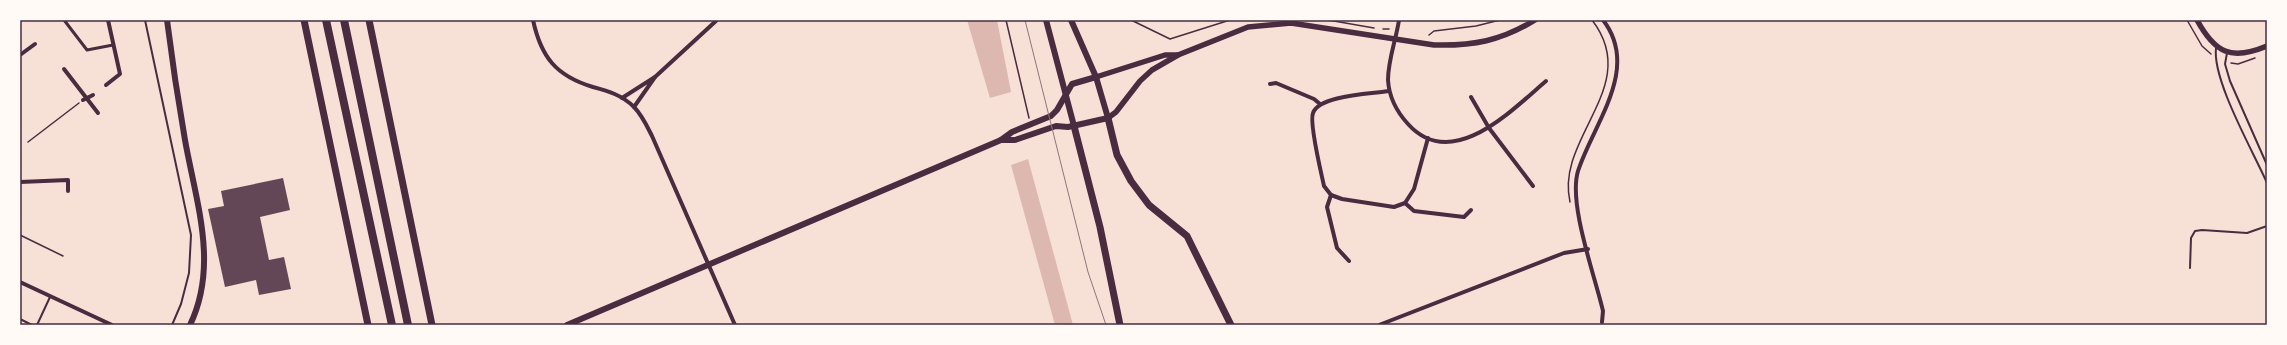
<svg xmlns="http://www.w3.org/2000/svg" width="2287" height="345" viewBox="0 0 2287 345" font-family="'Noto Sans',sans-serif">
	<rect width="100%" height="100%" fill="#f7e1d7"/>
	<g fill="#dcb8b0">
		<polygon points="967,20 997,20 1011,92 990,98"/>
		<polygon points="1028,159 1073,325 1055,325 1011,165"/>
	</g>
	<polygon fill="#644757" points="283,178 290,210 260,217 269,260 284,257 291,289 259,295 256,280 225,287 208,209 224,206 221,191"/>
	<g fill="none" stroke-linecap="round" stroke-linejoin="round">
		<g stroke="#4a2c40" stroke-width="1.5">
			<polyline points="1006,20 1029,118"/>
			<polyline points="1131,20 1170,39 1230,20"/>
			<polyline points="1328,20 1374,28"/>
			<polyline points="2187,20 2202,46 2211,54"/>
			<polyline points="1383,29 1389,29"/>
			<polyline points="1429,35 1434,31 1476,26 1500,20"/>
			<polyline points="2231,63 2238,64 2255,58"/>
			<polyline points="28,142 79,103"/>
			<path d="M1570,202C1555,137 1643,86 1592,20"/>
			<polyline points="20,235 63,256"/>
		</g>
		<g stroke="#4a2c40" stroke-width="2">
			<polyline points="145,20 191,235 189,273 181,304 172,325"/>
			<path d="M2216,48C2212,80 2253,151 2267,183"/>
			<polyline points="2227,53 2225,64 2230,81 2267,165"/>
			<polyline points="2190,268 2191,238 2195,231 2202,230 2247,233 2267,226"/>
			<polyline points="20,319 32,325"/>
			<polyline points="37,325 50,297"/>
		</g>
		<polyline stroke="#4a2c40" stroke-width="3" points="64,20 87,50 113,45"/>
		<g stroke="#4a2c40" stroke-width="4">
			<path d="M533,20C541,57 556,76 593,87C608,91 622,95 634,107C642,115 647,126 652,136L735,325"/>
			<path d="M1399,20C1396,40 1388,60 1388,80C1389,97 1397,112 1408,124C1452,173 1512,110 1546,81"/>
			<polyline points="20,55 35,44"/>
			<polyline points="64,69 98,113"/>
			<polyline points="655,77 717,20"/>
			<polyline points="1270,84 1276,83 1314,99 1320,104"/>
			<polyline points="106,85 120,74 108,20"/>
			<path d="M1389,91C1372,94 1319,95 1313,113C1309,123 1321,172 1324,186L1331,195L1342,199L1394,207L1405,203L1414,189L1428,138"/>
			<polyline points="1471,97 1489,128 1533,186"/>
			<polyline points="622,98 655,77 634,107"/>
			<polyline points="83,100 93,95"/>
			<polyline points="20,182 68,180 68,191"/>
			<polyline points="1331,195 1327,207 1337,248 1349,261"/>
			<polyline points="1405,203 1414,211 1464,217 1471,210"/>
			<polyline points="20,282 112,325"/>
			<path d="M1602,322L1603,311C1595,276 1568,204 1578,171C1593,124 1641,69 1603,20"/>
			<polyline points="1379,325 1564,253 1588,249"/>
		</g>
		<g stroke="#4a2c40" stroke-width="5.5">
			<path d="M2197,20C2215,53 2231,61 2267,46"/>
			<polyline points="1096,77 1165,55 1178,55"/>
			<path d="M1108,118L1116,112L1140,81L1152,70L1178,55L1248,27L1291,23L1434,45C1473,46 1501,41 1535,20"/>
		</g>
		<g stroke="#4a2c40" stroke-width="6">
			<path d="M167,20C172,60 178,100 185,140C196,202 219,265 190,325"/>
			<polyline points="1046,20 1074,126"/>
			<polyline points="1001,140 1015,140 1056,126 1068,127 1108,118 1096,77 1071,20"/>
			<polyline points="567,325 1001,140 1012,132 1051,116 1057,110 1072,84 1096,77"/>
		</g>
		<g stroke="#4a2c40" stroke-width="7">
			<polyline points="304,20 368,325"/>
			<polyline points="369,20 432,325"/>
			<polyline points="1108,118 1117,155 1131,181 1149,205 1187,236 1231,325"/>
			<polyline points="1074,126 1100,227 1120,325"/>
		</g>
		<g stroke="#4a2c40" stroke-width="8">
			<polyline points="326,20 392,325"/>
			<polyline points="344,20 408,325"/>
		</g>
		<polyline stroke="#8f747c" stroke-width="1" points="1025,20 1088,272 1106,325"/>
	</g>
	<rect width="2287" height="345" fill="none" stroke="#fffaf5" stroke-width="42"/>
	<rect x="21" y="21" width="2245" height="303" fill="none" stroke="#4a2c40" stroke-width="1.5"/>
</svg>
